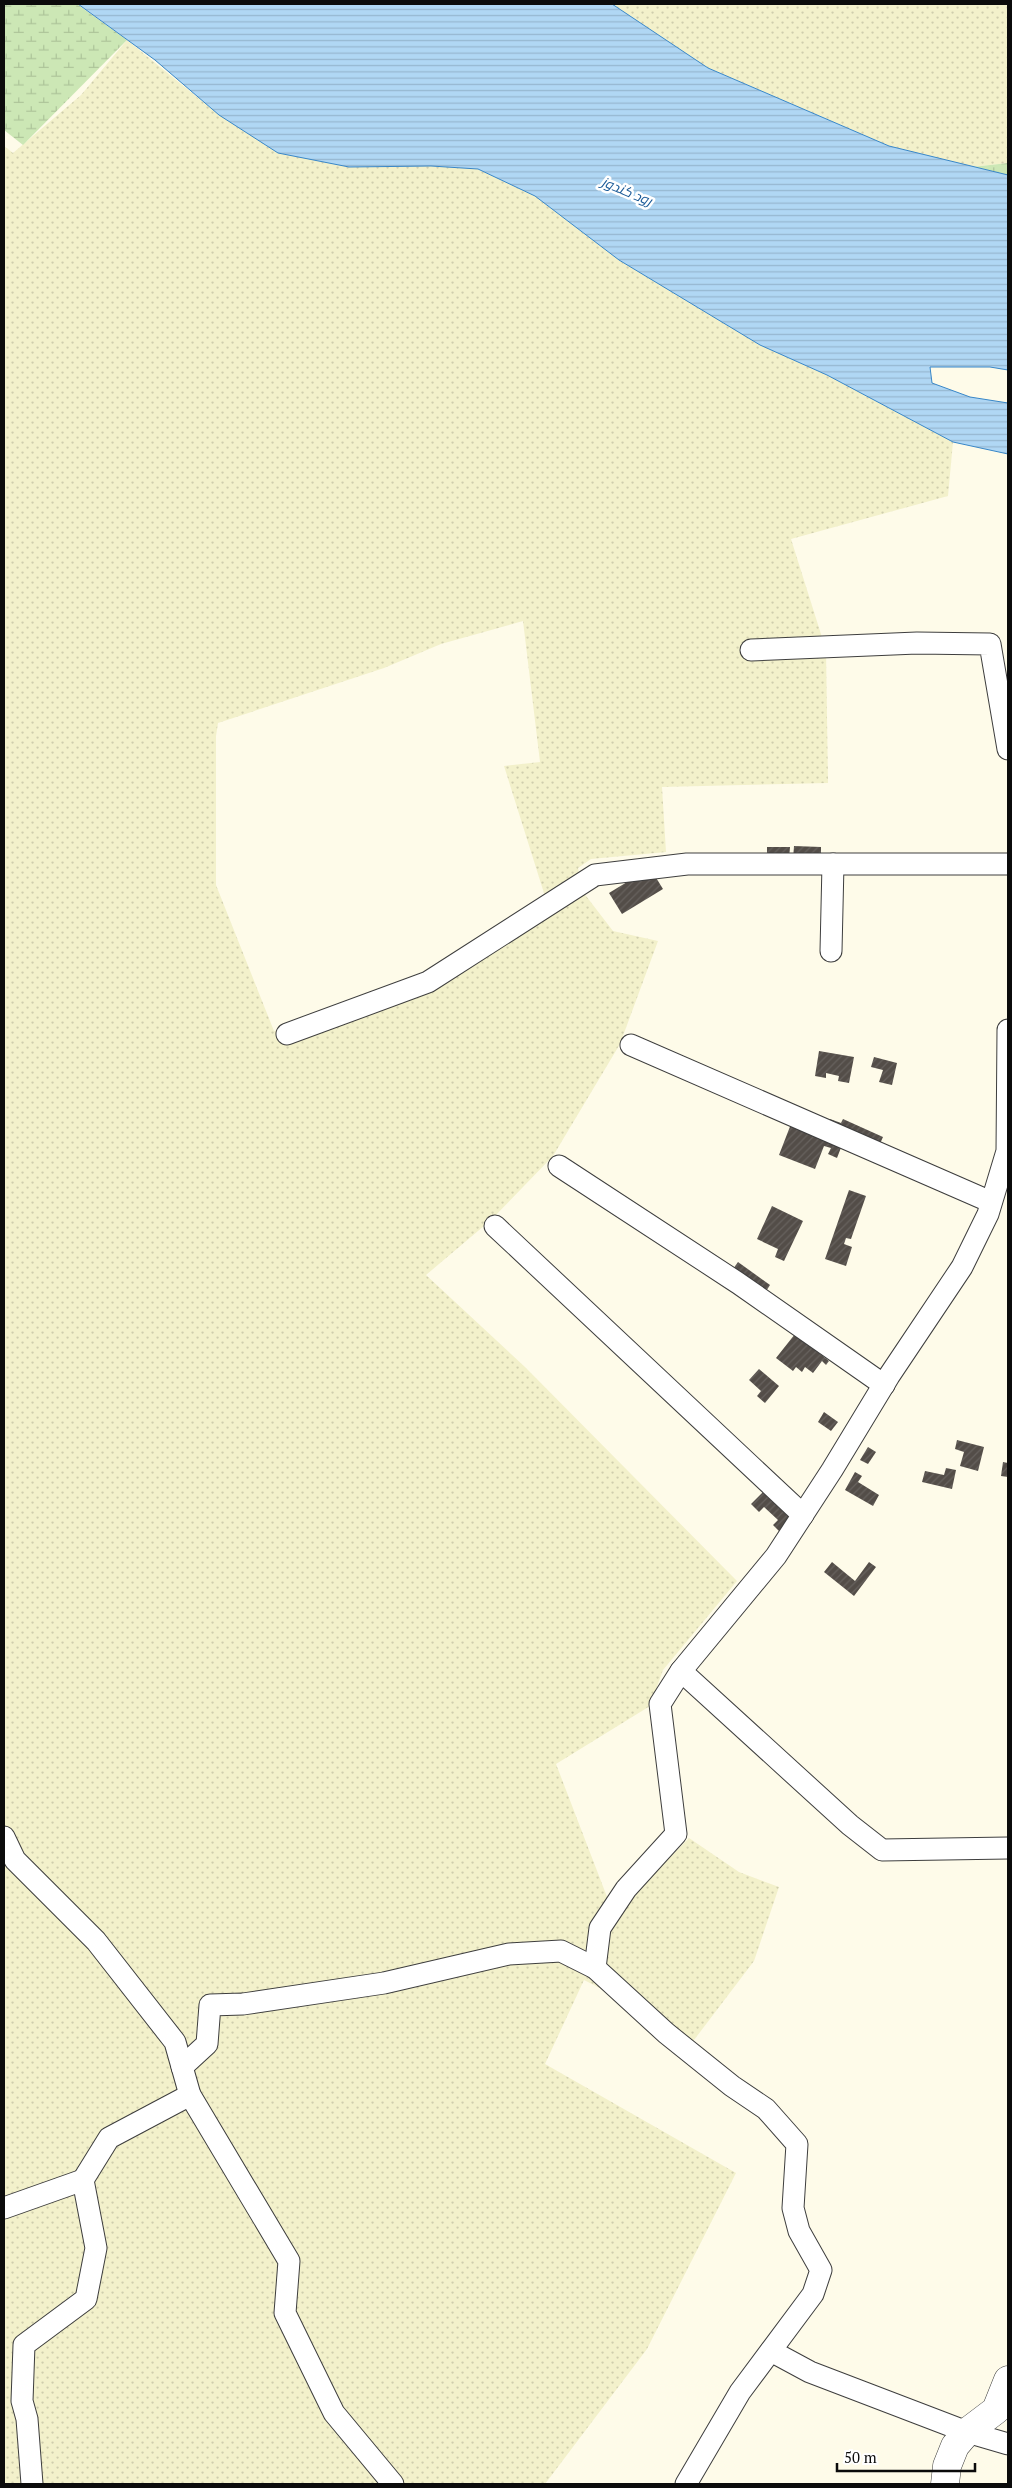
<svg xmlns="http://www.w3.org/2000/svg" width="1012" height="2488" viewBox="0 0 1012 2488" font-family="'PT Serif',Cairo,serif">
	<defs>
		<pattern id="farmland-dots" width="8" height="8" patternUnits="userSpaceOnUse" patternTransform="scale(1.25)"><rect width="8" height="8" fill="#f3f1cb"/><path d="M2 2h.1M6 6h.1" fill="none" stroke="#cfcdad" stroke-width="1.8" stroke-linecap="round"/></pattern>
		<pattern id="wetland-marsh" width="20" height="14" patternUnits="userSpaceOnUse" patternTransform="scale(1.25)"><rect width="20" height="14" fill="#cce7b5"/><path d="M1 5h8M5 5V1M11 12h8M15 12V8" fill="none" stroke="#aec59a"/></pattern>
		<pattern id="water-rules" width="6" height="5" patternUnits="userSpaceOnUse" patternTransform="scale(1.25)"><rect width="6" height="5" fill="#b0d7f4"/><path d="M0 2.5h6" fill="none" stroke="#96b7d0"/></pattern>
		<pattern id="building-hatch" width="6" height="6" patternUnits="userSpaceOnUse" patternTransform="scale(1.25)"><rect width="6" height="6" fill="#534d48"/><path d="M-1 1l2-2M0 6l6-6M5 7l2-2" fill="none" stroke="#67625e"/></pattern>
	</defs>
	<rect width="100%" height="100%" fill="#fefbe9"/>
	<g fill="url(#farmland-dots)" fill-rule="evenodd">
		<polygon points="612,4 1008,4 1008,163 972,167 889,146 708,68"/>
		<path d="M127,40L219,115L431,166L478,169L535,196L619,260L760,345L827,375L953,442L948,496L791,539L826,650L828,783L662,787L666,852L591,859L578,868L583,892L613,931L658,941L620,1044L553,1156L491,1220L426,1275L525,1367L737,1581L663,1670L650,1706L556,1764L614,1915L689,1838L739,1872L779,1887L754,1961L691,2044L667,2022L584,1980L545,2064L736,2173L647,2349L545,2484H4V146L13,153L81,95ZM523,621L540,762L504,766L549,909L419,982L274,1031L216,885V736L218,723L384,668L441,644Z"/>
	</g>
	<g fill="url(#wetland-marsh)">
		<polygon points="4,4 77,4 127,40 23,145 4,130"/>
		<polygon points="1008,163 1008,175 972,167"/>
	</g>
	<polygon fill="url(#water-rules)" stroke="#3987c8" points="78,4 612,4 708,68 889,146 1008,175 1008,370 990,367 930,367 932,383 970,397 1008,403 1008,454 953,442 827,375 760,345 619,260 535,196 478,169 431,166 349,167 278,153 219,115 155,60"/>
	<g fill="url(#building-hatch)">
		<polygon points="794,846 821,847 821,860 793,860"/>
		<polygon points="767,847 790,847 789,859 767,858"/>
		<polygon points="650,868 663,889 622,914 609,893"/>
		<polygon points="819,1051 854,1057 849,1083 838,1081 839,1076 826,1073 826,1078 815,1076"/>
		<polygon points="874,1057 897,1063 892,1085 879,1082 883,1070 871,1067"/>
		<polygon points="830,1119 841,1123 843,1119 883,1137 878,1148 827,1125"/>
		<polygon points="791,1124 842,1145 837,1158 828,1154 831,1148 824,1146 815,1169 779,1155"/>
		<polygon points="849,1190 866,1196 851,1239 846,1238 844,1244 852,1247 846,1266 825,1259"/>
		<polygon points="772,1206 803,1221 784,1261 775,1257 778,1249 757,1239"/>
		<polygon points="738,1262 770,1285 763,1296 731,1272"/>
		<polygon points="795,1334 829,1361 826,1365 822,1361 813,1373 805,1367 802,1372 796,1367 793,1371 776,1358"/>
		<polygon points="759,1369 779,1386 765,1403 757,1396 761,1391 749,1380"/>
		<polygon points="824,1412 838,1422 831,1431 818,1422"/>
		<polygon points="957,1440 984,1447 978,1471 960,1466 964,1452 955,1449"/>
		<polygon points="868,1447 876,1452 868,1464 860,1460"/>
		<polygon points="1003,1462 1008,1463 1008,1477 1001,1476"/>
		<polygon points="946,1468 956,1470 952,1489 922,1482 925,1471 944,1475"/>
		<polygon points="855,1472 862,1476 858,1482 879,1495 873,1506 845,1490"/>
		<polygon points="763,1492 792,1520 780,1532 773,1525 778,1520 764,1507 759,1512 751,1504"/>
		<polygon points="832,1562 855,1581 869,1562 876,1567 854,1596 824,1572"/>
	</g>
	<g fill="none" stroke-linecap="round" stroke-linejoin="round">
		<defs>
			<g id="minor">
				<polyline points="751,650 917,643 990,644 1008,749"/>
				<polyline points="831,951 833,864"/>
				<polyline points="287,1034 428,982 595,875 687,864 1008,864"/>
				<polyline points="631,1045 991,1202"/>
				<polyline points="559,1166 738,1283 884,1385"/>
				<polyline points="495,1226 803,1515"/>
				<polyline points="681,1671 850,1825 882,1850 1008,1848"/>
				<polyline points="4,1837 15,1860 96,1941 175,2042 190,2095 289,2261 285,2313 334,2413 393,2484"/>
				<polyline points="595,1968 600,1928 626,1889 676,1834 660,1704 681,1671 776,1556 832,1470 889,1376 962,1267 988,1214 1007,1151 1008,1030"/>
				<polyline points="182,2067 207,2044 210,2005 243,2004 384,1983 509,1954 561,1951 595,1968 666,2033 732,2086 766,2109 797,2144 793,2208 799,2231 821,2270 813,2294 740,2392 686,2484"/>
				<polyline points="4,2208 83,2180"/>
				<polyline points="771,2351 810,2372 967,2432 1008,2444"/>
				<polyline points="32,2484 27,2419 22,2401 24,2345 86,2299 96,2248 83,2180 109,2138 190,2095"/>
			</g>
			<polyline id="tertiary" points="945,2484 947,2466 955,2446 967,2432 996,2410 1008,2380"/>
		</defs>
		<use href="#minor" stroke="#3e3e3e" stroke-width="23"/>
		<use href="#tertiary" stroke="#3e3e3e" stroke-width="29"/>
		<use href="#minor" stroke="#fff" stroke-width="21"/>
		<use href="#tertiary" stroke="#fff" stroke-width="28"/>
	</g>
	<g text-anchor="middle" stroke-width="5" stroke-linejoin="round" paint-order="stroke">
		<g font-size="14" font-style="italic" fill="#195997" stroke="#fff">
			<text transform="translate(627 191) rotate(23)" y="5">رود کندوز</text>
		</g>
	</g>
	<rect width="1012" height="2488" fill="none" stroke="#0b0b0b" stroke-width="10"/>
	<path d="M837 2463v8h138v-8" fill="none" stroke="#0b0b0b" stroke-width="2.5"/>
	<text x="844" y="2463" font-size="15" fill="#0b0b0b" stroke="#ffffff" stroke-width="4" paint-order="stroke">50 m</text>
</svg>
